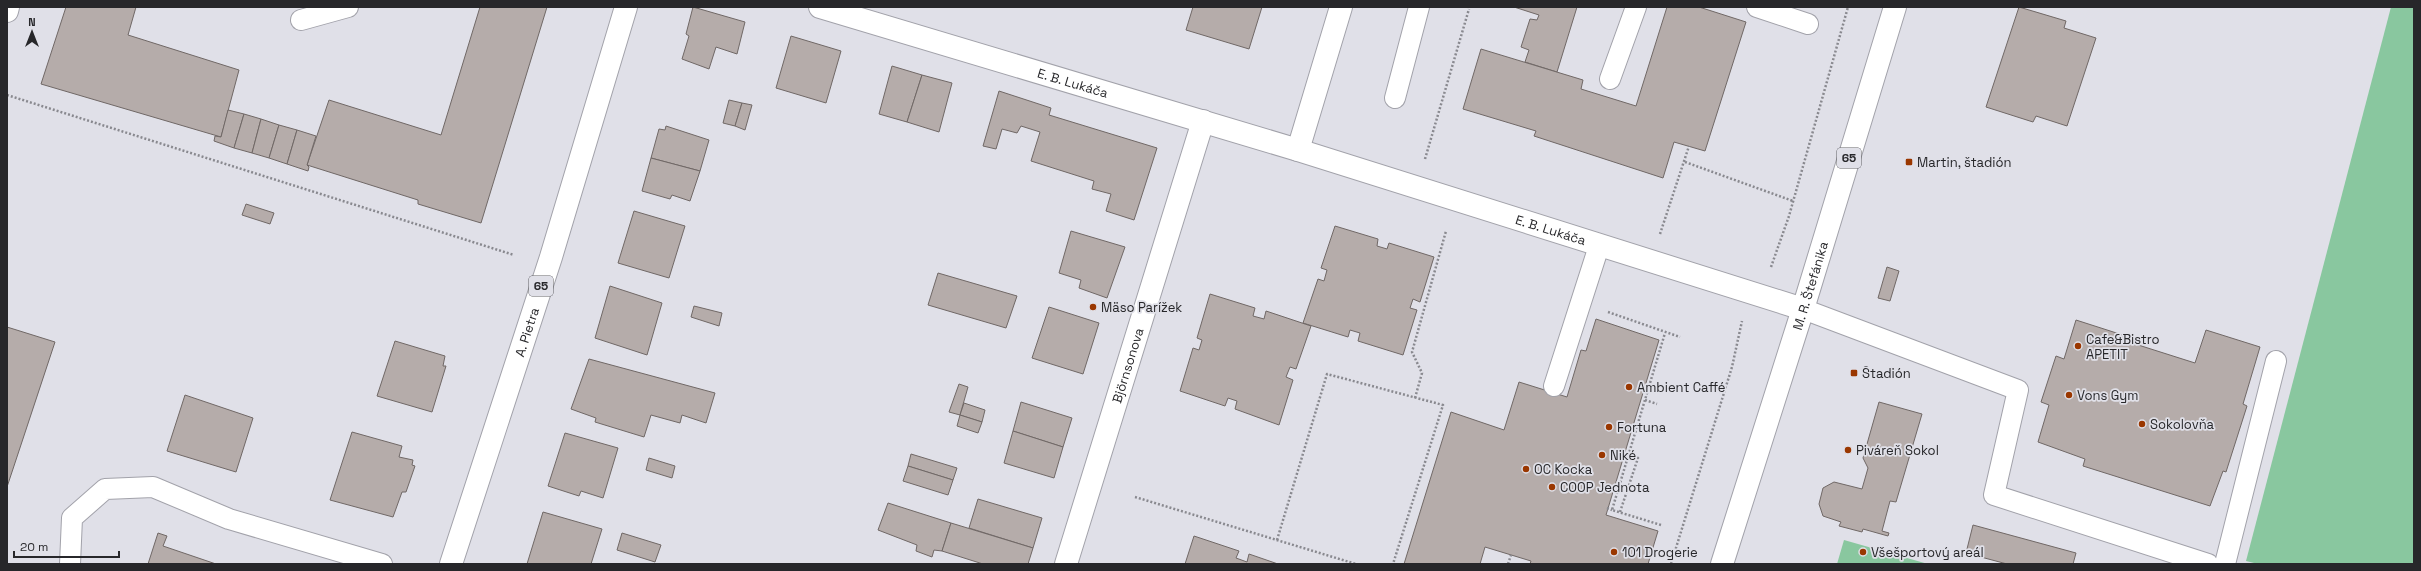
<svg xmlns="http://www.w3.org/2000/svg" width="2421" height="571" viewBox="0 0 2421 571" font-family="'Space Grotesk',sans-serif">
	<rect width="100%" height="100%" fill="#e0e0e8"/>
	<g fill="#89c79f">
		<polygon points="2391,7 2414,7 2414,564 2258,564 2246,561"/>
		<polygon points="1844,540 1928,564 1837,564"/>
	</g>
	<g fill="#b5acaa" stroke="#706866">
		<polygon points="66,7 136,7 128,35 239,70 221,137 41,84"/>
		<polygon points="480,7 547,7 481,223 418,204 418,200 307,165 329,100 441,135"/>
		<polygon points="693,7 745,22 737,54 716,47 709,69 682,59 689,36 686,34"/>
		<polygon points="1193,7 1262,7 1249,49 1186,30"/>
		<polygon points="1514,7 1577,7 1557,72 1525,62 1529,50 1521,47 1530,19 1537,20 1539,15"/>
		<polygon points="1667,7 1699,7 1746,22 1705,151 1674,142 1663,178 1534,136 1536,131 1463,109 1481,49 1583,80 1581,89 1636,106"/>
		<polygon points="2019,7 2066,21 2064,28 2096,38 2067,126 2036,116 2033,122 1986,107"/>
		<polygon points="791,36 841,51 826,103 776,88"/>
		<polygon points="892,66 922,75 907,122 879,114"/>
		<polygon points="922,75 952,83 939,132 907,122"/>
		<polygon points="999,91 1051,108 1049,115 1157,148 1134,220 1106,211 1111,194 1092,189 1094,181 1031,161 1040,132 1021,126 1017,133 1002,129 996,149 983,146"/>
		<polygon points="729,100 742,103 735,126 723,123"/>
		<polygon points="742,103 752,105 745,130 735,126"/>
		<polygon points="228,110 244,114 234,148 214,141 215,136 221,137"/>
		<polygon points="244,114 261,119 252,153 234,148"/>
		<polygon points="261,119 279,125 269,158 252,153"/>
		<polygon points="279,125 297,130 287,164 269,158"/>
		<polygon points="666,126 709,140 700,171 651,158 659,129 665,130"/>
		<polygon points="297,130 316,136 307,165 309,167 308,171 287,164"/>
		<polygon points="651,158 700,171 690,201 672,195 670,199 642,191"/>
		<polygon points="246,204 274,213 270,224 242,215"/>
		<polygon points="634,211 685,226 669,278 618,263"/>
		<polygon points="1335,226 1378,239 1377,246 1387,249 1389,243 1434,257 1420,302 1413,299 1410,308 1417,310 1403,355 1358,341 1360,333 1350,330 1348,337 1303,323 1318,279 1324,281 1327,270 1321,268"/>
		<polygon points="1071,231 1125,247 1107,298 1079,288 1081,280 1059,273"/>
		<polygon points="1887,267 1899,271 1890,301 1878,298"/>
		<polygon points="938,273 1017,296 1006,328 928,305"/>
		<polygon points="610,286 662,303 647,355 595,338"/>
		<polygon points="1210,294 1255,308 1253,316 1264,319 1266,311 1311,326 1296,369 1290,367 1286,377 1293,380 1279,425 1235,409 1237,401 1228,398 1225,406 1180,391 1193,348 1199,350 1202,340 1197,338"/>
		<polygon points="694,306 722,313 719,326 691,317"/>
		<polygon points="1049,307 1099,323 1083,374 1032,358"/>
		<polygon points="1596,319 1659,340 1606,515 1658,531 1648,564 1530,564 1531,561 1485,547 1480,564 1404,564 1451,412 1504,430 1519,382 1567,397 1581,350 1586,351"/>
		<polygon points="2076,320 2132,338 2132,343 2195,363 2206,330 2260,347 2243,404 2247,406 2226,472 2223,471 2210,506 2083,466 2085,459 2038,442 2049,405 2041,402 2056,356 2064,359"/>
		<polygon points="7,327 55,342 7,487"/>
		<polygon points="395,341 445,356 443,366 446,366 432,412 377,396"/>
		<polygon points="589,359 715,393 706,423 682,415 680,423 651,415 644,437 595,422 596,418 571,409"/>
		<polygon points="959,384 968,387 960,415 949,412"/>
		<polygon points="185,395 253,418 236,472 167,451"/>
		<polygon points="1021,402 1072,418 1063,447 1013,431"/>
		<polygon points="1879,402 1922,414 1896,502 1890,501 1882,531 1889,533 1888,536 1863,529 1862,532 1839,526 1841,522 1823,516 1819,504 1823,488 1834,482 1862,489 1868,468 1863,458"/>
		<polygon points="964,403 985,410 982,422 960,415"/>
		<polygon points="960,415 982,422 978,433 957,426"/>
		<polygon points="1013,431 1063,447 1054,478 1004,463"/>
		<polygon points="352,432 402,446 399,457 413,460 412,465 415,466 406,492 402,492 393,517 330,500"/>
		<polygon points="565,433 618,448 603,498 581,491 579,496 548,486"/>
		<polygon points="911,454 957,468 953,480 908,466"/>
		<polygon points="649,458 675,466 672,478 646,470"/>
		<polygon points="908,466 953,480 948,495 903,481"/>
		<polygon points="978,499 1042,518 1033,548 969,528"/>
		<polygon points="888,503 951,523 942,551 934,550 932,557 916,551 917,545 878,530"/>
		<polygon points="543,512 602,529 591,564 527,564"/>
		<polygon points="951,523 1033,548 1028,564 983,564 942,551"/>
		<polygon points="1973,525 2076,553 2073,564 2007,564 1966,553"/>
		<polygon points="158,533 167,536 163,546 216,564 148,564"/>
		<polygon points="622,533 661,545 655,562 617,550"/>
		<polygon points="1194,536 1239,551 1236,558 1247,562 1249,554 1278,564 1185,564"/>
	</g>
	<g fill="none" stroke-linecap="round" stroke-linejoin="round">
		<defs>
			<g id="service">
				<polyline points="1757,7 1808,24"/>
				<polyline points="301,20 348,7"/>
				<polyline points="1610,79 1636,7"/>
				<polyline points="1395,98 1419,7"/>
				<polyline points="1803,309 2018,390 1994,495 2208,564"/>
				<polyline points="1554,386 1599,246"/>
				<polyline points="70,564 72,518 105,489 153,487 229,519 382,564"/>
				<polyline points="2225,564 2276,361"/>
			</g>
			<g id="minor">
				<path id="s1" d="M820,7L1298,150L1803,309"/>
				<polyline points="7,11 8,7"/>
				<polyline points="1298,150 1341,7"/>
				<path id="s2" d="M1066,564L1203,121"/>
			</g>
			<g id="primary">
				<path id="s3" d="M451,564L551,257L626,7"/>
				<path id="s4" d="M1722,564L1803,309L1895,7"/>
			</g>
		</defs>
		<use href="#service" stroke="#a2a2aa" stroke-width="22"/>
		<use href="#minor" stroke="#a2a2aa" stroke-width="24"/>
		<use href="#primary" stroke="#a2a2aa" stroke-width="24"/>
		<g stroke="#89898f" stroke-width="2.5" stroke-dasharray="2 2" stroke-linecap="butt">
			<polyline points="7,95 514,255"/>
			<polyline points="1425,159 1469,9"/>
			<polyline points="1685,162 1793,201"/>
			<polyline points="1660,234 1689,146"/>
			<polyline points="1771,267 1789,216 1848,7"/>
			<polyline points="1608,312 1680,337"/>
			<polyline points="1415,398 1422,373 1412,352 1446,231"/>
			<polyline points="1645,400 1657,404"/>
			<polyline points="1135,497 1356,564"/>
			<polyline points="1607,508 1612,510"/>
			<polyline points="1620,512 1638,458 1628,455"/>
			<polyline points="1661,525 1612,510 1665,333"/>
			<polyline points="1277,540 1327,374 1443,405 1393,564"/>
			<polyline points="1508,564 1511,555"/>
			<polyline points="1671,564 1732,367 1742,321"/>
		</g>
		<use href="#service" stroke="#fff" stroke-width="20"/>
		<use href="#minor" stroke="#fff" stroke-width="22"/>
		<use href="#primary" stroke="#fff" stroke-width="22"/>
	</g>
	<g fill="#9a3700" stroke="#e0e0e8" stroke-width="1.5">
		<rect x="1905" y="158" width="8" height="8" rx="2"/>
		<circle cx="1093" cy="307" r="4"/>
		<circle cx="2078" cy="346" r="4"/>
		<rect x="1850" y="369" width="8" height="8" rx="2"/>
		<circle cx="1629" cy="387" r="4"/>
		<circle cx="2069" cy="395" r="4"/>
		<circle cx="2142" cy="424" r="4"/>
		<circle cx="1609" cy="427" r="4"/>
		<circle cx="1848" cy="450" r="4"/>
		<circle cx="1602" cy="455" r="4"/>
		<circle cx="1526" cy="469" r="4"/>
		<circle cx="1552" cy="487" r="4"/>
		<circle cx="1614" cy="552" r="4"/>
		<circle cx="1863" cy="552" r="4"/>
	</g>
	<g text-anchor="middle" stroke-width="3.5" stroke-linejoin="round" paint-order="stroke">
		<g fill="#e0e0e8" stroke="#5e5e63" stroke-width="1">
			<rect x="1837" y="148" width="24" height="20" rx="3"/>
			<rect x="529" y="276" width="24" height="20" rx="3"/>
		</g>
		<g font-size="12" font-weight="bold" fill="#27272a">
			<text x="1849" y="162">65</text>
			<text x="541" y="290">65</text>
		</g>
		<g font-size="13" fill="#27272a" stroke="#e0e0e8">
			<text dy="5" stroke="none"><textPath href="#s1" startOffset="264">E. B. Lukáča</textPath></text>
			<text dy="5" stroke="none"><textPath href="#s1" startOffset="764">E. B. Lukáča</textPath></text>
			<text dy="5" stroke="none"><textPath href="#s4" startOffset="292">M. R. Štefánika</textPath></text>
			<text dy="5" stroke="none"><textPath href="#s3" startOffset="244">A. Pietra</textPath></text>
			<text dy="5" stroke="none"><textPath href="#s2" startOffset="208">Björnsonova</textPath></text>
		</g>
		<g font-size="13" fill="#27272a" stroke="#e0e0e8" text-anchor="start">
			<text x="1917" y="167">Martin, štadión</text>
			<text x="1101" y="312">Mäso Parížek</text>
			<text x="2086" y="344">Cafe&amp;Bistro<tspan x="2086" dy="15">APETIT</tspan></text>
			<text x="1862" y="378">Štadión</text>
			<text x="1637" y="392">Ambient Caffé</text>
			<text x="2077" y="400">Vons Gym</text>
			<text x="2150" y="429">Sokolovňa</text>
			<text x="1617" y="432">Fortuna</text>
			<text x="1856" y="455">Piváreň Sokol</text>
			<text x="1610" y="460">Niké</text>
			<text x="1534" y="474">OC Kocka</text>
			<text x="1560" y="492">COOP Jednota</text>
			<text x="1622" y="557">101 Drogerie</text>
			<text x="1871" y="557">Všešportový areál</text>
		</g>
	</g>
	<rect width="2421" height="571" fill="none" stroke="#27272a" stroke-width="16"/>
	<g transform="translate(32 32)" stroke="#e0e0e8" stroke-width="3" paint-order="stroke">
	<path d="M0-3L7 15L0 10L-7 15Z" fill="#27272a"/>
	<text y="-6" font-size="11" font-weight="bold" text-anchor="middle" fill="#27272a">N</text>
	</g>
	<path d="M14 551v6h105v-6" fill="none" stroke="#27272a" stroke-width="2"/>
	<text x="20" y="551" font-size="12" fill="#27272a" stroke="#e0e0e8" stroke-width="3" paint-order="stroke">20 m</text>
</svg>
